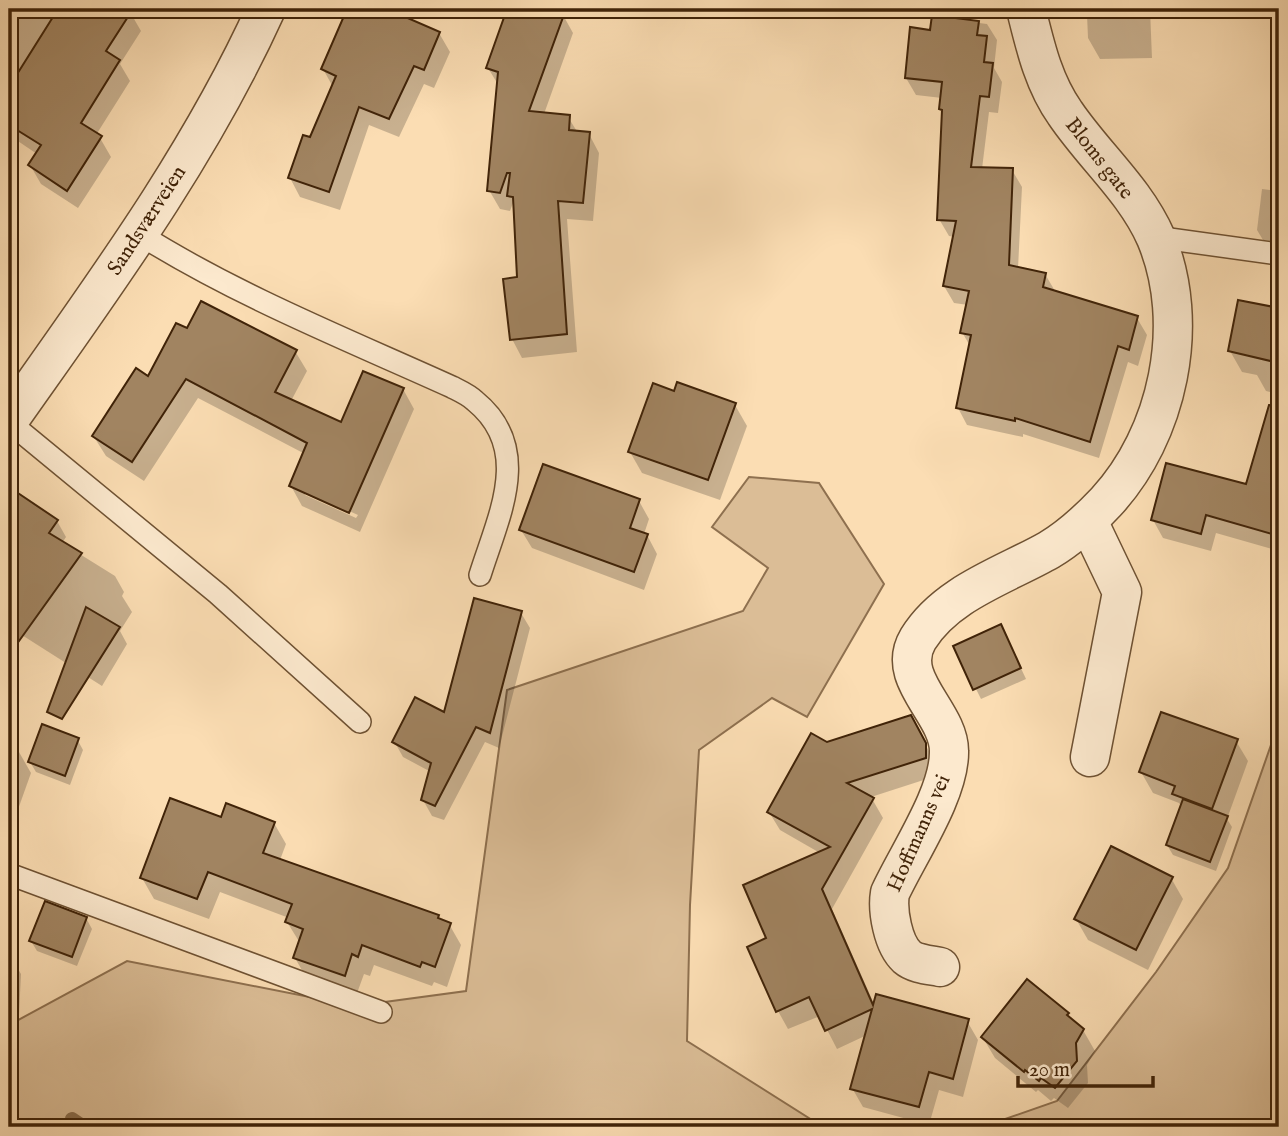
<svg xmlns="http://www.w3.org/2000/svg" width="1288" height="1136" viewBox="0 0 1288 1136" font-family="'IM FELL English',serif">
	<rect width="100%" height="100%" fill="#fbddb3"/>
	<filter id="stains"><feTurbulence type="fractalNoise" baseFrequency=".00286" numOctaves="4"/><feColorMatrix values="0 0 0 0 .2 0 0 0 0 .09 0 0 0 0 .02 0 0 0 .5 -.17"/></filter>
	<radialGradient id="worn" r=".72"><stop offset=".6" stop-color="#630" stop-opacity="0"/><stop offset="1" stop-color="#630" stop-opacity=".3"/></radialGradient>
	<g fill="#dbbd96" stroke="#8e704f" stroke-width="2">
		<polygon points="749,477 819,483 884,584 807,717 772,698 699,750 690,905 687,1041 823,1127 9,1127 9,1025 127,961 355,1006 466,991 507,690 743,611 768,568 712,527"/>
		<polygon points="1279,722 1279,1127 982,1127 1057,1101 1156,972 1228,868"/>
	</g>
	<g fill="#0003" fill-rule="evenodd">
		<polygon points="9,9 124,9 130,12 141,31 120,64 130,81 96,135 100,138 111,157 78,208 41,184 30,165 37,154 9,135"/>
		<polygon points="349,9 382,9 439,33 450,52 434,88 424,84 399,137 369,125 340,210 300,197 290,178 311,139 333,87 323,69"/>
		<polygon points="509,9 545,9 563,15 573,33 544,114 568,117 578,133 589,134 599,153 593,221 567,219 577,352 522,358 512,339 518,279 515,207 513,203 510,211 500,209 489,190 499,86 488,68"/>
		<polygon points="1083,9 1150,9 1152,58 1100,59 1088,38 1087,15"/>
		<polygon points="1277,9 1279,9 1279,40 1278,38"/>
		<polygon points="933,17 987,24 997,40 994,68 1002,82 998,113 989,112 982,169 1012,170 1022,187 1018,269 1045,274 1055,291 1137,318 1147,335 1138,366 1128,362 1099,458 1023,434 1023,437 967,425 958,408 970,346 962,332 968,305 954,303 944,286 955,237 949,236 939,219 944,114 941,109 942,98 916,95 906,78 932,32"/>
		<polygon points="1262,189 1279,191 1279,242 1263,240 1257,230"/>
		<polygon points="1239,302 1279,310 1279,394 1266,391 1257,375 1242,372 1230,351"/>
		<path d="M188,330L295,351L307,371L291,401L342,424L403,389L414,409L360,532L302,506L291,486L305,454L198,398L144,481L106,456L94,437L149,378ZM305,491L358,515L356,518L305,495Z"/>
		<polygon points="675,393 735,405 747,426 720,500 642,473 630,452"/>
		<polygon points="1254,464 1279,471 1279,551 1216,533 1211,551 1163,538 1153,520 1247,486"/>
		<polygon points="9,489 57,521 66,537 62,543 115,576 124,592 122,596 132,612 120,631 127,644 102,686 14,630 9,623"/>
		<polygon points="639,501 649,519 644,534 647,535 657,554 644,590 532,548 521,530"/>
		<polygon points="521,613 530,628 499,748 485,742 444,820 432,816 423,800 431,772 403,757 394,741 445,715"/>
		<polygon points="1006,636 1026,679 981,699 955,647"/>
		<polygon points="921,736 935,763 936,776 871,797 883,818 832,909 875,1006 967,1021 978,1040 963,1097 939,1090 929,1125 863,1107 852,1088 867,1035 837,1049 820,1016 788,1029 778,1011 769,939 820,853 780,830 769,812 827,744"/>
		<polygon points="77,739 83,750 70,785 36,772 30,762"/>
		<polygon points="1236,741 1248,761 1227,819 1232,827 1216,871 1173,855 1167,845 1182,807 1179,803 1153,793 1141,772"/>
		<polygon points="9,748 19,752 31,773 16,815 9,812"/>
		<polygon points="222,819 274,823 286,844 280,860 438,917 440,921 449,924 461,945 447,987 434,982 432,986 374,965 370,976 364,974 356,996 307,979 295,958 300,943 287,922 289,918 220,892 209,919 154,899 142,878"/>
		<polygon points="1171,878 1183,899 1148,970 1088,940 1076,919"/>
		<polygon points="86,918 92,929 77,966 37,951 31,941"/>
		<polygon points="9,954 21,974 18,1037 9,1037"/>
		<polygon points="1067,1014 1072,1022 1083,1030 1095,1051 1087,1065 1088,1083 1068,1108 1054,1098 1051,1101 1038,1090 1036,1092 995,1058 983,1038"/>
	</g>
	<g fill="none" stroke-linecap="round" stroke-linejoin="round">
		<polyline stroke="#8a6d4c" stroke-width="14" points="72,1119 84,1127"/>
	</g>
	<g fill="#a18461" stroke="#402308" stroke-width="2">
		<polygon points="58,9 133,9 106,51 120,60 81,123 102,136 67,191 28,165 41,145 9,125 9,87"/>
		<polygon points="347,9 387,9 440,32 424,70 414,66 389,119 359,107 329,192 288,178 303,135 310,137 336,76 321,69"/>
		<polygon points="507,9 566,9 529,111 570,115 569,130 590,132 583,203 558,201 567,334 510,340 503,279 517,277 513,197 507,196 510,173 507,173 500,193 487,191 498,72 486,68"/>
		<polygon points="932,15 979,21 977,35 987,36 984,62 993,63 989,97 980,96 971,167 1013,168 1009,265 1046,273 1043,287 1138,316 1129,350 1118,346 1090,442 1015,418 1015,421 956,408 971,335 960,333 969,291 943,286 956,221 937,220 942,110 939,109 942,82 905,78 910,27 930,30"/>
		<polygon points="1238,300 1279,308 1279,363 1228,351"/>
		<polygon points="201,301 297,350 275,392 341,422 363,371 404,388 349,513 289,486 307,443 186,379 132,462 92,436 136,368 148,376 176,323 187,328"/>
		<polygon points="677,382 736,403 708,480 628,452 653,383 674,391"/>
		<polygon points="1269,405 1279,406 1279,536 1206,515 1201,534 1151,520 1166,463 1246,484"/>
		<polygon points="543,464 640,499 630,528 648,534 634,572 519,530"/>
		<polygon points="9,487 58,520 49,533 82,553 9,655"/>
		<polygon points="474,598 522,611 490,733 476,727 435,806 421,800 431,763 392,742 415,697 444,712"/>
		<polygon points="86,607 120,627 62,719 47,712"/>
		<polygon points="1001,624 1021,668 973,690 953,646"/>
		<polygon points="1161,712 1238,739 1212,809 1172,794 1175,786 1139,772"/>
		<polygon points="911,715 926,743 926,758 847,783 874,798 822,889 873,1005 876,994 969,1019 953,1079 929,1072 919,1107 850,1089 872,1009 825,1031 809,997 776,1012 747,947 766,938 743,885 830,847 767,812 811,733 827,742"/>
		<polygon points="42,724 79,738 65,776 28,762"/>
		<polygon points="170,798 221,817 226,803 275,822 263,853 439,915 438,918 451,923 435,967 422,962 420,967 362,945 358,957 352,954 345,976 293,958 303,929 285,922 292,904 208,872 197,899 140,878"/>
		<polygon points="1183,799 1228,816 1210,862 1166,845"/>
		<polygon points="1111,846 1173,877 1136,950 1074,919"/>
		<polygon points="45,901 87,917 72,957 29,941"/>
		<polygon points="1027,979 1069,1013 1067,1015 1084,1029 1076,1043 1077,1061 1055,1088 1041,1078 1039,1081 1025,1070 1024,1072 981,1037"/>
	</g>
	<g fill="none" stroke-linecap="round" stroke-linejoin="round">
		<defs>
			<g id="service">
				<path d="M139,234C238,296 346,339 452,387C460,391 469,395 475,401C534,449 498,517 480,575"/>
				<polyline points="1155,237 1279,254"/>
				<polyline points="9,422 218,594 360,722"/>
				<polyline points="9,874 381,1012"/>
			</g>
			<g id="minor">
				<polyline points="1088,521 1122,592 1090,757"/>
				<path d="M940,967C930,965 915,964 907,957C893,944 887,911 890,893C908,854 950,793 949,751C949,712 894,679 918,639C946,593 1005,575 1049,550C1071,537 1089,520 1106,502C1168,435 1192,324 1156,238C1135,190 1094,156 1065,113C1043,82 1035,45 1026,9"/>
			</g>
			<path id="tertiary" d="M9,420C102,288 199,157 266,9"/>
		</defs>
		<use href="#service" stroke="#6f5233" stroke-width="24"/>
		<use href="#minor" stroke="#6f5233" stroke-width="41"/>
		<use href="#tertiary" stroke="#6f5233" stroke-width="41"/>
		<use href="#service" stroke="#fce9ce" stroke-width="21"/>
		<use href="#minor" stroke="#fce9ce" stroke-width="38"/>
		<use href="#tertiary" stroke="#fce9ce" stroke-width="38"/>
	</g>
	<g text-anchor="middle" stroke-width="6" stroke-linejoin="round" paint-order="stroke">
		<g font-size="21" fill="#402308" stroke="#fce9ce">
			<text transform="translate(1100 158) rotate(52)" y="7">Bloms gate</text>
			<text transform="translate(146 220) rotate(-57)" y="7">Sandsværveien</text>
			<text transform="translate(918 833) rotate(-66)" y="7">Hoffmanns vei</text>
		</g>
	</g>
	<rect width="1288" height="1136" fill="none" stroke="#fbddb3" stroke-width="35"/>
	<rect x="10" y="10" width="1267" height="1115" fill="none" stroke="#402308" stroke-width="3.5"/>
	<rect x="18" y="18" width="1253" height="1101" fill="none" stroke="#402308" stroke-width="2"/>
	<path d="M1018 1076v10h135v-10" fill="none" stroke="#402308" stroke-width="3.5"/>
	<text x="1029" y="1076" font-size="21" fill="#402308" stroke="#fce9ce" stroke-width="5" paint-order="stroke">20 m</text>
	<rect width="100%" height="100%" filter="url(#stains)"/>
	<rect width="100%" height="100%" fill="url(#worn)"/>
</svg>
